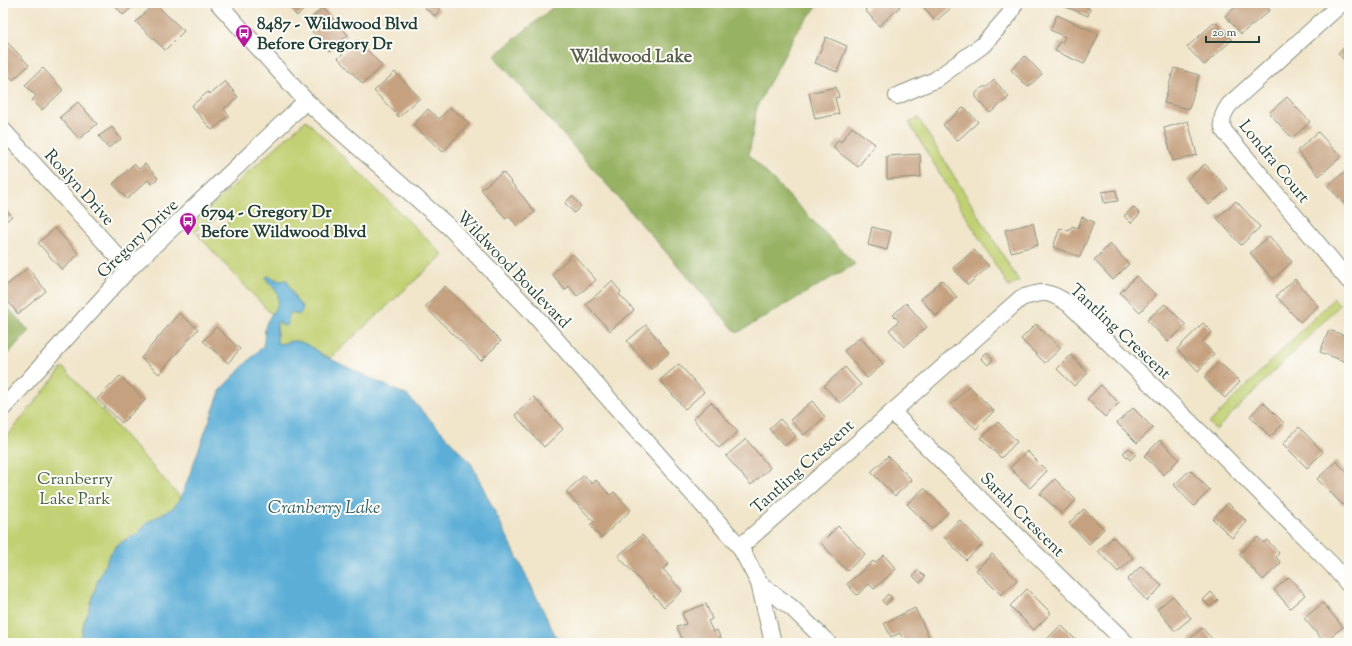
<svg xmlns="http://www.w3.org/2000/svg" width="1352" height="646" viewBox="0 0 1352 646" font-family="'Sorts Mill Goudy',serif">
	<rect width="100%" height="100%" fill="#fdfcf7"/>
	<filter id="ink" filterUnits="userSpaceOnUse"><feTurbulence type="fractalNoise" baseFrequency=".025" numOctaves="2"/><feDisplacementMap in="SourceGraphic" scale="8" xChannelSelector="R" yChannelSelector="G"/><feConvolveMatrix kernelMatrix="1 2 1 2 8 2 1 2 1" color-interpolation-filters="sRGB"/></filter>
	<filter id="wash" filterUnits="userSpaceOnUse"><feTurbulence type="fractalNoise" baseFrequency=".012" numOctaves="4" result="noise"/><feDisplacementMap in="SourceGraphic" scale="16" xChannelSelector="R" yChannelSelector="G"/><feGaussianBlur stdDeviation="0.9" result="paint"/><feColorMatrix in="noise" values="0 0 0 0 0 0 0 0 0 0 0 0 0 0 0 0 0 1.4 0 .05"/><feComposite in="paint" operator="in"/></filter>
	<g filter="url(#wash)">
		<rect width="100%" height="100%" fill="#f1e5ca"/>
		<g fill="#c1d072" stroke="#708653">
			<polygon points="918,118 1019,281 1009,287 909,123"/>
			<path d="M306,120L443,255L330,358C318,353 310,344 296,341C289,340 283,345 277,343V322L279,321L281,325H288C288,320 288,315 292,312L298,315L302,306L296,300L287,280L280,281L268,276L266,279C273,287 282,295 277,306C276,309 273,312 271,314L197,234L211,235L213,233L214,229L225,226L229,221L228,218L216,213L214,221C208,224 199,221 198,230L195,232L189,226Z"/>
			<polygon points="1334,298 1340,305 1216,430 1209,423"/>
			<polygon points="63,367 181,498 173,508 146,523 137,535 130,537 117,545 110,554 98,580 89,611 84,620 80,643 3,643 3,441"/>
		</g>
		<g fill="#98b264" stroke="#5c784c">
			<polygon points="558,3 820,3 799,28 757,106 749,155 855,264 737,333 494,56"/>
			<polygon points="3,302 29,331 3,359"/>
		</g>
		<path fill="#5caed7" stroke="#3e7686" d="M268,276L280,281L287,280L296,300L303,308L300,314L298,315L292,312C287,316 288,321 287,326H283L279,321L277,322V343C283,345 287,342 293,341C305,341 313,348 322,355L408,396L471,463L559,643H80L85,620L89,611L98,580L110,554L117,545L130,537L137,535L146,523L173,508L181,498L221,389L263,346C265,339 264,330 266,324C270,314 280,307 278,295C276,288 268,284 266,277Z"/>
		<g id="blocks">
			<g fill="#c6a180">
				<polygon points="113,3 137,3 123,15"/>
				<polygon points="154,3 184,31 165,50 136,22"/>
				<polygon points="286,3 311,3 297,16"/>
				<polygon points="429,3 433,3 440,10 435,16 425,8"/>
				<polygon points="873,3 896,3 900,7 879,26 865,10"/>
				<polygon points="920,3 948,3 952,7 936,21"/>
				<polygon points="1063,3 1090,3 1087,8 1090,9 1088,16 1064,6"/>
				<polygon points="1240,3 1264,3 1270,10 1241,34 1225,16"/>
				<polygon points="323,7 348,35 330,51 305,24"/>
				<polygon points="1057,15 1099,34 1084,64 1055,51 1059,42 1062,43 1065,37 1050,30"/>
				<polygon points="1215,22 1232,40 1204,65 1187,47"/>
				<polygon points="826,37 847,46 837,72 815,63"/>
				<polygon points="358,40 382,66 363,84 338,58"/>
				<polygon points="7,42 29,65 13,80 3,69 3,45"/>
				<polygon points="1349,43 1349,66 1338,53"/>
				<polygon points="1025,56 1042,74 1028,87 1011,70"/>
				<polygon points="43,68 63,90 42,110 32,100 36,96 25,85"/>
				<polygon points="1174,68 1199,75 1189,109 1164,103"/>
				<polygon points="395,72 420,98 399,117 374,91"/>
				<polygon points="994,80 1009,97 990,113 976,97 976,93 983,87 987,87"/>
				<polygon points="225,81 238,97 224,109 229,116 212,130 191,106 208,92 210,94"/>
				<polygon points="836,87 839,97 835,98 839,114 815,119 809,93"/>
				<polygon points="1287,97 1310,122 1292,138 1269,113"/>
				<polygon points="78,102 97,124 79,139 60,117"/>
				<polygon points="450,107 469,123 443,152 413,125 428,109 439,119"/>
				<polygon points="964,107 978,122 957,141 943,125"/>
				<polygon points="1188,121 1197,155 1173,161 1164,128"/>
				<polygon points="112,127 121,139 108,148 99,136"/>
				<polygon points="852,127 875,144 858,167 833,148 838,140 841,142"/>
				<polygon points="1318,132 1341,157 1319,176 1297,151"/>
				<polygon points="920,154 921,177 887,179 887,156"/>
				<polygon points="134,164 139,169 145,164 158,178 152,184 148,180 127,199 113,184"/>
				<polygon points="1205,164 1228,189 1209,205 1187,180"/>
				<polygon points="1349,168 1349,209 1328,186"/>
				<polygon points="503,172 535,212 517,226 509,216 506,219 481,189"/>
				<polygon points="1116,190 1118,201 1104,203 1102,192"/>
				<polygon points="572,196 581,206 574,213 565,203"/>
				<polygon points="1236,201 1260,227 1241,245 1217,218"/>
				<polygon points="3,207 12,216 3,224"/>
				<polygon points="1133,207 1140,214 1131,223 1124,216"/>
				<polygon points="1082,217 1094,222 1080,257 1053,247 1060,228 1069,231 1072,226 1078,228"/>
				<polygon points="1033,223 1038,245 1011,252 1005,230"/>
				<polygon points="872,227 891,232 887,250 868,245"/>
				<polygon points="55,228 79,254 62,270 38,243"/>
				<polygon points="1269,236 1292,262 1273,279 1250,253"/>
				<polygon points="1110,244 1129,264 1113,280 1094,260"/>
				<polygon points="974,250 989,266 968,285 953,268"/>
				<polygon points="573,254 596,280 577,296 569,286 565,290 552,274"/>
				<polygon points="28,268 46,291 18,314 3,295 3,288"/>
				<polygon points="1136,276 1156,295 1140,312 1120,293"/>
				<polygon points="1295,279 1318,306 1300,322 1276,296"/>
				<polygon points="942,280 957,297 936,316 921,299"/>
				<polygon points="612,281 621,292 619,294 634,310 610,331 586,304"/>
				<polygon points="445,286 501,341 481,361 425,307"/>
				<polygon points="906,303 927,327 904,347 889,330 899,321 893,315"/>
				<polygon points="1165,304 1186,325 1168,342 1147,320"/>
				<polygon points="179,313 198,329 159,374 141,358"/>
				<polygon points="1203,323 1212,332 1202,342 1214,354 1198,371 1177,349"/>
				<polygon points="1036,324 1061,348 1045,363 1021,339"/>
				<polygon points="646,325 669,353 651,369 627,341"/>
				<polygon points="216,327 240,349 228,363 203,341"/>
				<polygon points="1329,330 1349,337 1349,363 1320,352"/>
				<polygon points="860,337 883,364 867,378 844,351"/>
				<polygon points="987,352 993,359 988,365 981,358"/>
				<polygon points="1071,355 1088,373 1074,386 1057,369"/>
				<polygon points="1219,362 1240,382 1225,398 1204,378"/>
				<polygon points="679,364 704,392 685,409 660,380"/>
				<polygon points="845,367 861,385 840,403 824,386"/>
				<polygon points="120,376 145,400 122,423 97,399"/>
				<polygon points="1101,385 1119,403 1105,417 1087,399"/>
				<polygon points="969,386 994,411 976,429 951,405"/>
				<polygon points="534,397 563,429 544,447 515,415"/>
				<polygon points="812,401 825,417 804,435 790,420"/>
				<polygon points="711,402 738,432 719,448 693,419"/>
				<polygon points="1263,402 1284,423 1270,437 1250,416"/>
				<polygon points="1133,408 1153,428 1137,443 1117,423"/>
				<polygon points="780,419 796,436 785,446 769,429"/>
				<polygon points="998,422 1017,442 1001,458 981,438"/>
				<polygon points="1299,427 1323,452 1307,468 1283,444"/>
				<polygon points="746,439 770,468 751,485 726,456"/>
				<polygon points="1160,440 1179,459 1164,475 1144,456"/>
				<polygon points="1129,448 1136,454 1130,460 1123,453"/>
				<polygon points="1027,451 1047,471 1030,488 1010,468"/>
				<polygon points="888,456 912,480 895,496 871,472"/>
				<polygon points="1336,461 1349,474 1349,499 1343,505 1317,479"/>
				<polygon points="1190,470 1210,490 1194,506 1174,485"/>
				<polygon points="584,475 592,484 596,480 610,495 614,492 631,510 601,538 590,525 594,522 566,492"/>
				<polygon points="1055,479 1076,500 1062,514 1040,494"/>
				<polygon points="924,488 948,512 932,529 907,504"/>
				<polygon points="1228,503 1247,522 1232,538 1213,519"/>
				<polygon points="1084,509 1104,529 1089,544 1069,523"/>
				<polygon points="960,520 983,544 966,560 943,536"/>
				<polygon points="838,526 865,554 847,571 821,543"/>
				<polygon points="642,535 669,564 663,569 682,591 664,607 618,556"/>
				<polygon points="1113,537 1133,558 1118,572 1098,551"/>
				<polygon points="1258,537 1264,543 1267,540 1279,553 1276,557 1281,563 1263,580 1239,554"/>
				<polygon points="992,554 1017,580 1001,595 976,570"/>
				<polygon points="884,555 896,569 874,589 869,584 857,595 847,584 873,561 875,563"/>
				<polygon points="1141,566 1162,586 1147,601 1127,580"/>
				<polygon points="918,570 925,577 920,583 913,576"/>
				<polygon points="1289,577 1305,595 1290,608 1274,590"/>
				<polygon points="1027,589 1051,613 1034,630 1010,606"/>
				<polygon points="1211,592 1218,600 1210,607 1203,600"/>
				<polygon points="888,594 892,598 886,605 882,601"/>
				<polygon points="1173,596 1191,618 1175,631 1157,609"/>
				<polygon points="1323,603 1343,627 1324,642 1304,618"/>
				<polygon points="706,604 712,619 708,621 713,632 717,630 722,641 716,643 701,643 701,641 696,643 684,643 677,627 686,624 682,613"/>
				<polygon points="915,608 932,643 905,643 900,633 891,637 884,623"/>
				<polygon points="1061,625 1079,643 1051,643 1047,639"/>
				<polygon points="1202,628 1216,643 1186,643"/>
			</g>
		</g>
	</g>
	<g filter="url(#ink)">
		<use href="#blocks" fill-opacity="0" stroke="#88917f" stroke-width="1"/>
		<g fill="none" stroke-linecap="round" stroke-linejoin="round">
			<defs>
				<g id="minor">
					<polyline points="218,3 306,101 448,226 530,310 740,547 759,583 773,643"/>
					<path d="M1342,3L1229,105C1223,114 1220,120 1224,131L1349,281"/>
					<polyline points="897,96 935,80 983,45 1009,15 1015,3"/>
					<polyline points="3,130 129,269"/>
					<polyline points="3,408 129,269 306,101"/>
					<polyline points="892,412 1126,643"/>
					<path d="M740,547L1021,298C1044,291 1048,290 1069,304L1203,435L1332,565L1349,585"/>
					<polyline points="759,583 792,608 828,643"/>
				</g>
			</defs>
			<use href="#minor" stroke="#88917f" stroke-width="18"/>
			<use href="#minor" stroke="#fff" stroke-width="16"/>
		</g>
	</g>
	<defs>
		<symbol id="bus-pin" viewBox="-11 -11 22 30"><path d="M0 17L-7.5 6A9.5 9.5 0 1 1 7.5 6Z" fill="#b5179e" stroke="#fdfcf7"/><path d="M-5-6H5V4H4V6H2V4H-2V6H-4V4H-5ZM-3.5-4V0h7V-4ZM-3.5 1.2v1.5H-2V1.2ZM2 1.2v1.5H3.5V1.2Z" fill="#fff"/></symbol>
	</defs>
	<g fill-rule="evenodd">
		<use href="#bus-pin" x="234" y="23" width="20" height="27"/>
		<use href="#bus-pin" x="178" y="211" width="20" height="27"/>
	</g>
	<g text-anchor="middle" stroke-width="4" stroke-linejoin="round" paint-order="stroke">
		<g font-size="17" font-weight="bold" fill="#1f3d34" stroke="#fdfcf7" text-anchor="start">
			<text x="257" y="29">8487 - Wildwood Blvd<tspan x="257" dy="20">Before Gregory Dr</tspan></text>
			<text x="201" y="217">6794 - Gregory Dr<tspan x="201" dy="20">Before Wildwood Blvd</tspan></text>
		</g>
		<g font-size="17" fill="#1f3d34" stroke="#fdfcf7">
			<text transform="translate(1275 161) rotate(51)" y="6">Londra Court</text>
			<text transform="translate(80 187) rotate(48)" y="6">Roslyn Drive</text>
			<text transform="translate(137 238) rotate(-44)" y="6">Gregory Drive</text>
			<text transform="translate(514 269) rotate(46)" y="6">Wildwood Boulevard</text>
			<text transform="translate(1121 331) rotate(43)" y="6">Tantling Crescent</text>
			<text transform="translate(802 466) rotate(-42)" y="6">Tantling Crescent</text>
			<text transform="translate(1023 514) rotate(45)" y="6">Sarah Crescent</text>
		</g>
		<g font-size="17" fill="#486244" stroke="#fdfcf7">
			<text x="75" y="484">Cranberry<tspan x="75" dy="20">Lake Park</tspan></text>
		</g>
		<g font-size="18" font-weight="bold" fill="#59604f" stroke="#fdfcf7">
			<text x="631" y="62">Wildwood Lake</text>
		</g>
		<g font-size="18" font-style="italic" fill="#315f65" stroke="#fdfcf7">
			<text x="324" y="513">Cranberry Lake</text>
		</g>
	</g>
	<rect width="1352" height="646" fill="none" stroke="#fdfcf7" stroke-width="16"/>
	<path d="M1206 36v6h53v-6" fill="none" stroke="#1f3d34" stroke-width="2"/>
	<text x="1212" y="36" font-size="12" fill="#1f3d34" stroke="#fdfcf7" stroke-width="3" paint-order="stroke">20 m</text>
</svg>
